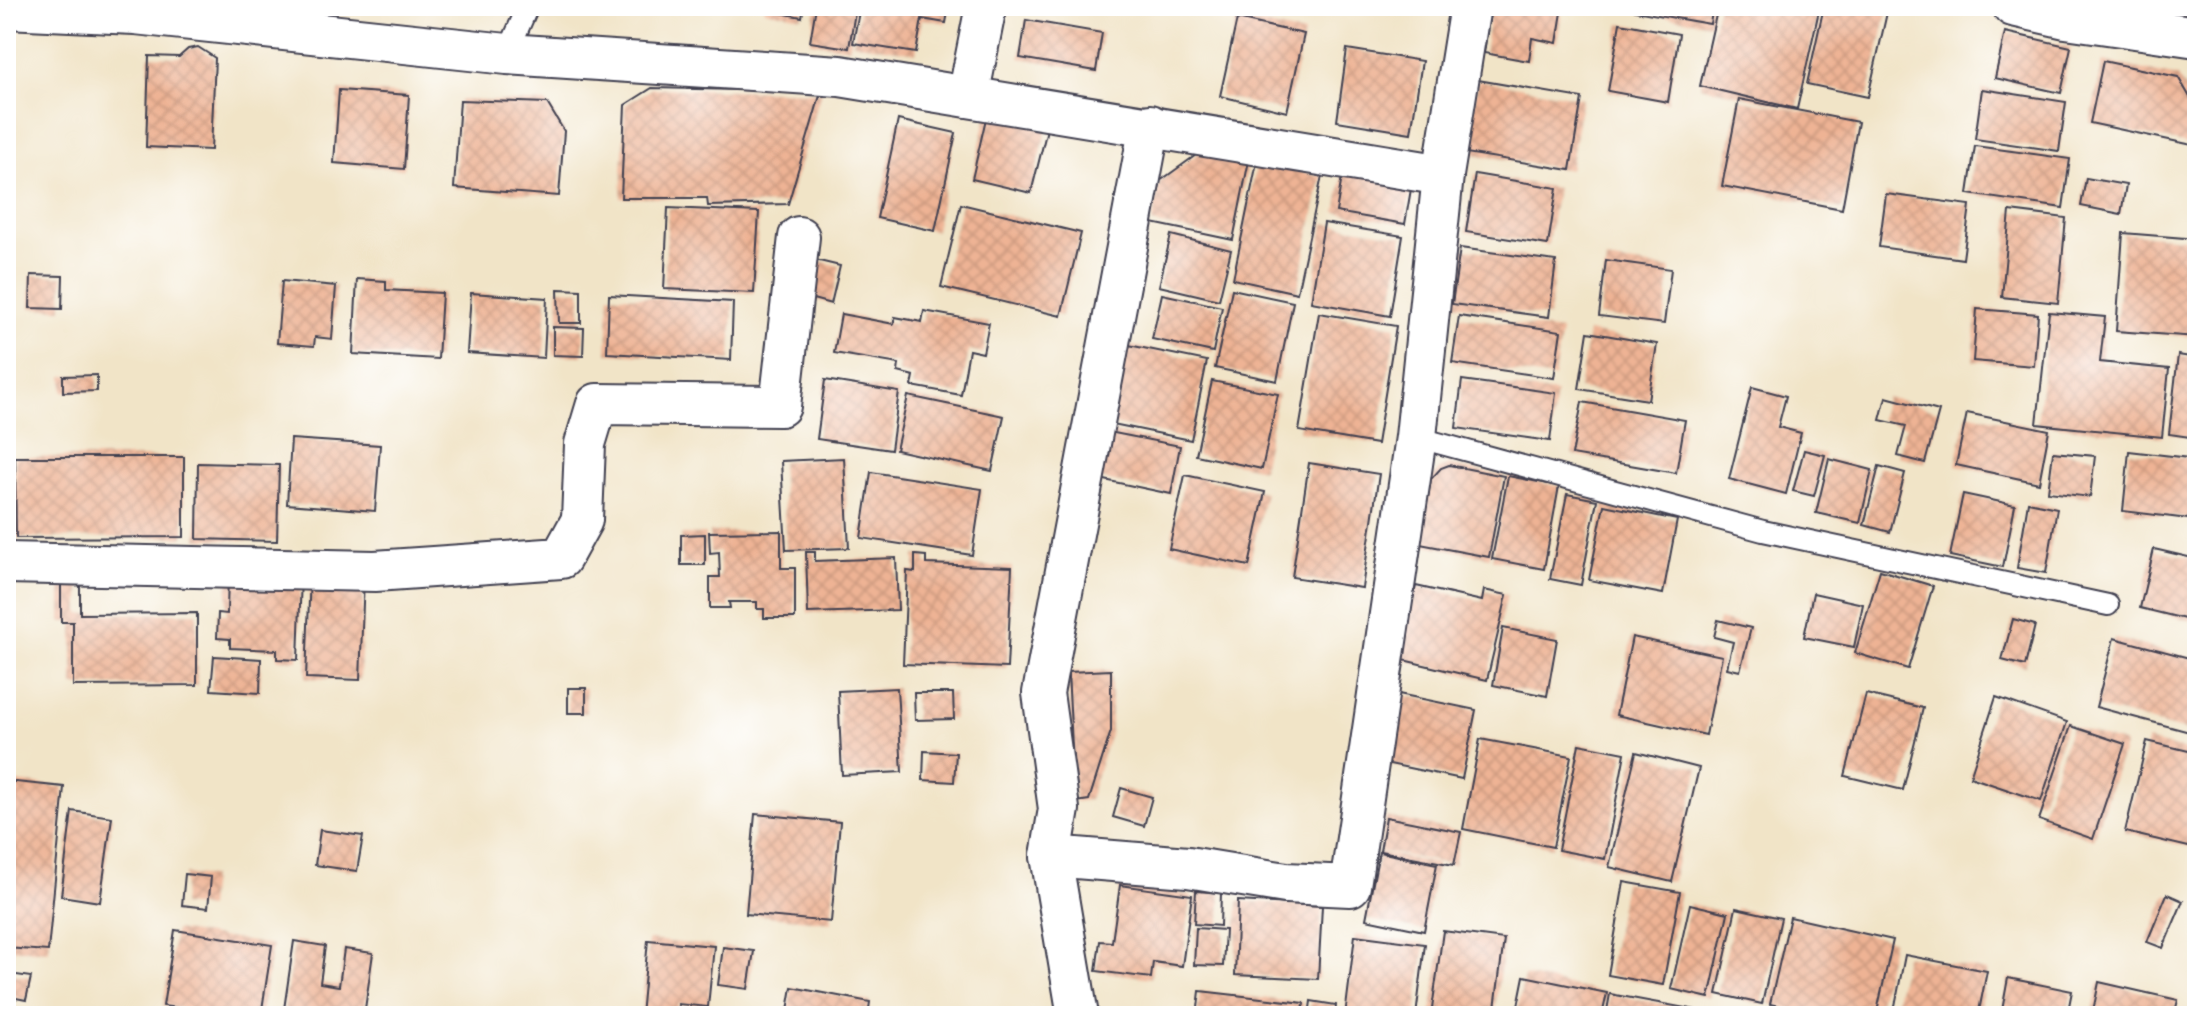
<svg xmlns="http://www.w3.org/2000/svg" width="2203" height="1022" viewBox="0 0 2203 1022" font-family="'Gochi Hand',sans-serif">
	<defs>
		<pattern id="building-cross-hatch" width="8" height="8" patternUnits="userSpaceOnUse" patternTransform="scale(2)"><rect width="8" height="8" fill="#eeb394"/><path d="M0 0l8 8M0 8l8-8" fill="none" stroke="#cc9a80"/></pattern>
	</defs>
	<rect width="100%" height="100%" fill="#fff"/>
	<filter id="ink" filterUnits="userSpaceOnUse"><feTurbulence type="fractalNoise" baseFrequency=".0125" numOctaves="2"/><feDisplacementMap in="SourceGraphic" scale="16" xChannelSelector="R" yChannelSelector="G"/><feConvolveMatrix kernelMatrix="1 2 1 2 8 2 1 2 1" color-interpolation-filters="sRGB"/></filter>
	<filter id="wash" filterUnits="userSpaceOnUse"><feTurbulence type="fractalNoise" baseFrequency=".006" numOctaves="4" result="noise"/><feDisplacementMap in="SourceGraphic" scale="32" xChannelSelector="R" yChannelSelector="G"/><feGaussianBlur stdDeviation="1.8" result="paint"/><feColorMatrix in="noise" values="0 0 0 0 0 0 0 0 0 0 0 0 0 0 0 0 0 1.4 0 .05"/><feComposite in="paint" operator="in"/></filter>
	<g filter="url(#wash)">
		<rect width="100%" height="100%" fill="#f1e4c7"/>
		<g id="blocks">
			<g fill="url(#building-cross-hatch)">
				<polygon points="444,6 481,6 481,11"/>
				<polygon points="765,6 804,6 802,17 764,10"/>
				<polygon points="816,6 856,6 849,48 810,42"/>
				<polygon points="860,6 949,6 946,23 922,19 916,53 853,43"/>
				<polygon points="1491,6 1563,6 1557,43 1532,38 1529,61 1484,53"/>
				<polygon points="1636,6 1713,6 1710,24 1635,11"/>
				<polygon points="1718,6 1820,6 1797,109 1700,86"/>
				<polygon points="1824,6 1888,8 1868,97 1807,84"/>
				<polygon points="1237,19 1304,34 1287,112 1220,96"/>
				<polygon points="1026,20 1102,33 1096,71 1020,58"/>
				<polygon points="1620,23 1679,34 1668,102 1608,91"/>
				<polygon points="2005,32 2071,47 2061,93 1995,78"/>
				<polygon points="6,36 14,36 10,130 6,129"/>
				<polygon points="198,47 215,58 211,150 146,147 149,56 179,57 188,49"/>
				<polygon points="1347,49 1422,61 1411,133 1337,121"/>
				<polygon points="2103,61 2178,77 2197,109 2197,146 2090,123"/>
				<polygon points="1478,80 1582,98 1570,170 1466,153"/>
				<polygon points="652,88 821,92 788,204 708,206 707,198 621,198 625,105"/>
				<polygon points="1982,89 2066,102 2059,151 1975,139"/>
				<polygon points="339,90 409,95 404,169 334,163"/>
				<polygon points="1739,99 1858,122 1842,209 1722,186"/>
				<polygon points="460,100 547,103 564,131 559,196 454,188"/>
				<polygon points="987,114 1047,129 1031,193 972,179"/>
				<polygon points="898,120 956,133 935,231 877,218"/>
				<polygon points="1975,146 2070,159 2063,208 1968,194"/>
				<polygon points="1203,150 1249,160 1233,240 1152,223 1160,181"/>
				<polygon points="1257,162 1322,176 1297,293 1233,279"/>
				<polygon points="1343,171 1412,183 1405,224 1336,212"/>
				<polygon points="1475,174 1557,188 1548,245 1466,232"/>
				<polygon points="2086,178 2126,185 2121,214 2081,206"/>
				<polygon points="1886,194 1970,205 1963,259 1879,247"/>
				<polygon points="961,204 1081,233 1061,316 941,287"/>
				<polygon points="668,208 759,212 754,293 664,289"/>
				<polygon points="2010,211 2066,218 2058,303 2002,297"/>
				<polygon points="1324,223 1403,236 1390,316 1311,302"/>
				<polygon points="2123,233 2197,239 2197,337 2116,331"/>
				<polygon points="1171,235 1231,250 1219,300 1159,286"/>
				<polygon points="1460,248 1556,261 1549,317 1452,304"/>
				<polygon points="811,259 840,266 831,304 802,296"/>
				<polygon points="1606,260 1671,269 1664,324 1599,316"/>
				<polygon points="6,269 15,269 13,347 6,347"/>
				<polygon points="31,275 63,276 62,309 30,308"/>
				<polygon points="357,279 386,281 386,290 442,293 438,359 353,354"/>
				<polygon points="282,281 336,286 332,339 315,337 314,346 277,343"/>
				<polygon points="558,289 581,290 581,323 559,323"/>
				<polygon points="1232,289 1293,302 1277,381 1215,368"/>
				<polygon points="471,293 547,298 544,358 467,353"/>
				<polygon points="1162,294 1222,307 1213,352 1152,339"/>
				<polygon points="609,295 733,302 731,360 607,353"/>
				<polygon points="1977,309 2038,314 2034,366 1973,361"/>
				<polygon points="924,311 989,323 983,353 969,350 961,395 912,386 914,376 898,372 899,364 834,353 841,314 894,324 895,317 922,322"/>
				<polygon points="2049,312 2105,317 2100,362 2169,369 2162,437 2037,424"/>
				<polygon points="1319,313 1396,326 1377,444 1299,431"/>
				<polygon points="1459,316 1561,331 1554,378 1452,363"/>
				<polygon points="553,327 584,328 583,356 553,355"/>
				<polygon points="1588,332 1657,344 1648,400 1579,389"/>
				<polygon points="1119,343 1207,361 1191,440 1103,422"/>
				<polygon points="2178,355 2197,358 2197,438 2169,434"/>
				<polygon points="97,375 97,391 63,392 63,376"/>
				<polygon points="825,380 899,392 891,450 817,439"/>
				<polygon points="1462,380 1556,393 1550,441 1456,428"/>
				<polygon points="1212,381 1278,394 1262,469 1196,455"/>
				<polygon points="1752,387 1786,396 1778,427 1801,433 1786,494 1729,479"/>
				<polygon points="908,396 1004,416 992,471 896,450"/>
				<polygon points="1886,397 1939,411 1925,463 1898,456 1906,426 1880,420"/>
				<polygon points="1582,402 1685,420 1676,473 1572,455"/>
				<polygon points="1967,413 2049,430 2039,483 1956,465"/>
				<polygon points="1104,431 1180,446 1171,494 1095,478"/>
				<polygon points="291,439 380,445 375,511 287,504"/>
				<polygon points="1804,450 1825,455 1814,496 1793,491"/>
				<polygon points="2129,451 2197,459 2197,520 2123,511"/>
				<polygon points="2053,452 2095,456 2090,497 2048,492"/>
				<polygon points="15,457 184,457 184,537 16,538"/>
				<polygon points="844,458 849,548 786,550 781,461"/>
				<polygon points="1829,459 1872,470 1860,523 1816,513"/>
				<polygon points="198,463 279,465 277,541 197,539"/>
				<polygon points="1309,463 1379,474 1362,588 1292,577"/>
				<polygon points="1449,465 1504,476 1489,557 1420,544 1431,479 1441,468"/>
				<polygon points="1879,466 1905,473 1890,532 1864,525"/>
				<polygon points="871,472 982,489 972,555 861,538"/>
				<polygon points="1185,475 1265,492 1249,566 1169,549"/>
				<polygon points="1508,476 1559,486 1544,569 1492,559"/>
				<polygon points="1567,494 1597,500 1581,585 1550,579"/>
				<polygon points="1963,494 2015,505 2003,567 1950,556"/>
				<polygon points="2028,502 2057,508 2046,573 2017,568"/>
				<polygon points="1604,505 1677,520 1663,594 1589,580"/>
				<polygon points="781,531 781,568 795,568 795,618 764,618 764,609 757,609 757,602 729,602 730,608 710,608 710,577 720,577 719,552 710,553 709,532"/>
				<polygon points="705,534 705,565 681,565 681,535"/>
				<polygon points="2154,549 2197,559 2197,622 2140,608"/>
				<polygon points="806,552 815,552 815,561 896,558 898,610 808,613"/>
				<polygon points="915,555 926,556 926,564 1012,567 1007,668 903,664 907,571 915,572"/>
				<polygon points="1880,570 1933,586 1908,669 1855,653"/>
				<polygon points="228,573 301,576 298,660 277,659 277,650 230,648 230,639 217,638 218,613 227,614"/>
				<polygon points="310,574 364,577 360,680 306,678"/>
				<polygon points="61,585 80,585 80,614 197,613 197,685 73,686 73,622 61,622"/>
				<polygon points="1416,586 1482,601 1484,590 1507,595 1487,680 1399,659"/>
				<polygon points="1813,593 1863,604 1854,647 1804,637"/>
				<polygon points="2013,619 2035,625 2025,666 2002,660"/>
				<polygon points="1718,620 1751,628 1740,671 1727,668 1733,642 1714,637"/>
				<polygon points="1503,628 1557,639 1547,696 1493,685"/>
				<polygon points="1632,637 1722,656 1706,735 1616,715"/>
				<polygon points="2114,638 2197,660 2197,734 2096,707"/>
				<polygon points="214,656 261,659 260,693 211,690"/>
				<polygon points="1111,670 1111,731 1089,800 1075,802 1068,672"/>
				<rect x="568" y="688" width="18" height="25"/>
				<polygon points="897,688 902,772 842,775 838,691"/>
				<polygon points="1389,692 1476,710 1462,779 1375,761"/>
				<polygon points="914,693 953,693 954,719 915,720"/>
				<polygon points="1866,694 1923,708 1903,790 1845,776"/>
				<polygon points="1996,697 2067,722 2041,801 1970,777"/>
				<polygon points="2071,726 2125,744 2093,839 2039,820"/>
				<polygon points="1480,739 1571,756 1553,847 1463,829"/>
				<polygon points="2147,741 2197,753 2197,849 2125,832"/>
				<polygon points="1579,744 1625,753 1605,859 1558,850"/>
				<polygon points="924,751 956,753 954,782 923,780"/>
				<polygon points="1636,752 1699,768 1672,882 1609,867"/>
				<polygon points="6,781 64,787 48,951 6,948"/>
				<polygon points="1121,788 1152,797 1144,826 1113,817"/>
				<polygon points="72,811 112,817 100,902 61,896"/>
				<polygon points="755,814 840,822 831,922 746,914"/>
				<polygon points="1386,817 1461,832 1454,865 1380,851"/>
				<polygon points="320,830 363,836 357,871 315,865"/>
				<polygon points="1379,852 1437,864 1424,931 1366,919"/>
				<polygon points="185,874 211,877 208,908 182,905"/>
				<polygon points="1624,882 1680,892 1663,985 1608,975"/>
				<polygon points="1120,885 1192,895 1182,966 1153,962 1151,978 1096,971 1100,941 1112,942"/>
				<polygon points="1196,891 1221,893 1220,926 1194,924"/>
				<polygon points="2167,894 2183,901 2163,948 2147,942"/>
				<polygon points="1238,901 1322,906 1318,979 1235,975"/>
				<polygon points="1690,904 1728,913 1709,998 1671,989"/>
				<polygon points="1736,908 1781,918 1762,1004 1717,994"/>
				<polygon points="1790,917 1893,940 1876,1016 1822,1016 1770,1004"/>
				<polygon points="1196,928 1225,930 1223,966 1194,965"/>
				<polygon points="175,930 272,945 261,1016 235,1016 163,1006"/>
				<polygon points="1443,931 1504,939 1494,1016 1431,1016"/>
				<polygon points="1355,935 1425,944 1416,1016 1345,1016"/>
				<polygon points="648,940 714,946 708,1007 678,1004 677,1016 641,1016"/>
				<polygon points="294,941 325,946 320,983 339,986 344,949 373,953 364,1016 283,1016"/>
				<polygon points="723,947 754,951 748,989 718,985"/>
				<polygon points="1905,955 1987,971 1978,1016 1893,1016"/>
				<polygon points="6,965 10,966 9,974 31,977 26,1000 6,996"/>
				<polygon points="1524,976 1607,993 1602,1016 1516,1016"/>
				<polygon points="2008,978 2072,991 2067,1016 2001,1016"/>
				<polygon points="2099,982 2178,1000 2174,1016 2092,1016"/>
				<polygon points="792,987 870,1002 868,1016 787,1016"/>
				<polygon points="1200,991 1304,1003 1303,1016 1197,1016"/>
				<polygon points="1610,994 1718,1014 1718,1016 1606,1016"/>
				<polygon points="1311,1001 1336,1005 1335,1016 1309,1016"/>
			</g>
		</g>
	</g>
	<g filter="url(#ink)">
		<use href="#blocks" fill-opacity="0" stroke="#413f50" stroke-width="2"/>
		<g fill="none" stroke-linecap="round" stroke-linejoin="round">
			<defs>
				<g id="lane">
					<polyline points="507,54 528,6"/>
					<polyline points="1416,437 1763,531 2108,605"/>
				</g>
				<g id="street">
					<polyline points="2013,6 2066,18 2197,37"/>
					<polyline points="6,8 135,14 507,54 840,76 1443,175 1470,6"/>
					<polyline points="968,97 986,6"/>
					<polyline points="6,563 375,571 561,558 582,520 585,444 597,404 780,406 799,237"/>
					<polyline points="1051,856 1188,867 1286,883 1350,886 1416,437 1443,175"/>
					<polyline points="1078,1016 1051,856 1059,809 1043,693 1150,125"/>
				</g>
			</defs>
			<use href="#lane" stroke="#413f50" stroke-width="24"/>
			<use href="#street" stroke="#413f50" stroke-width="44"/>
			<use href="#lane" stroke="#fff" stroke-width="20"/>
			<use href="#street" stroke="#fff" stroke-width="40"/>
		</g>
	</g>
	<rect width="2203" height="1022" fill="none" stroke="#fff" stroke-width="32"/>
</svg>
